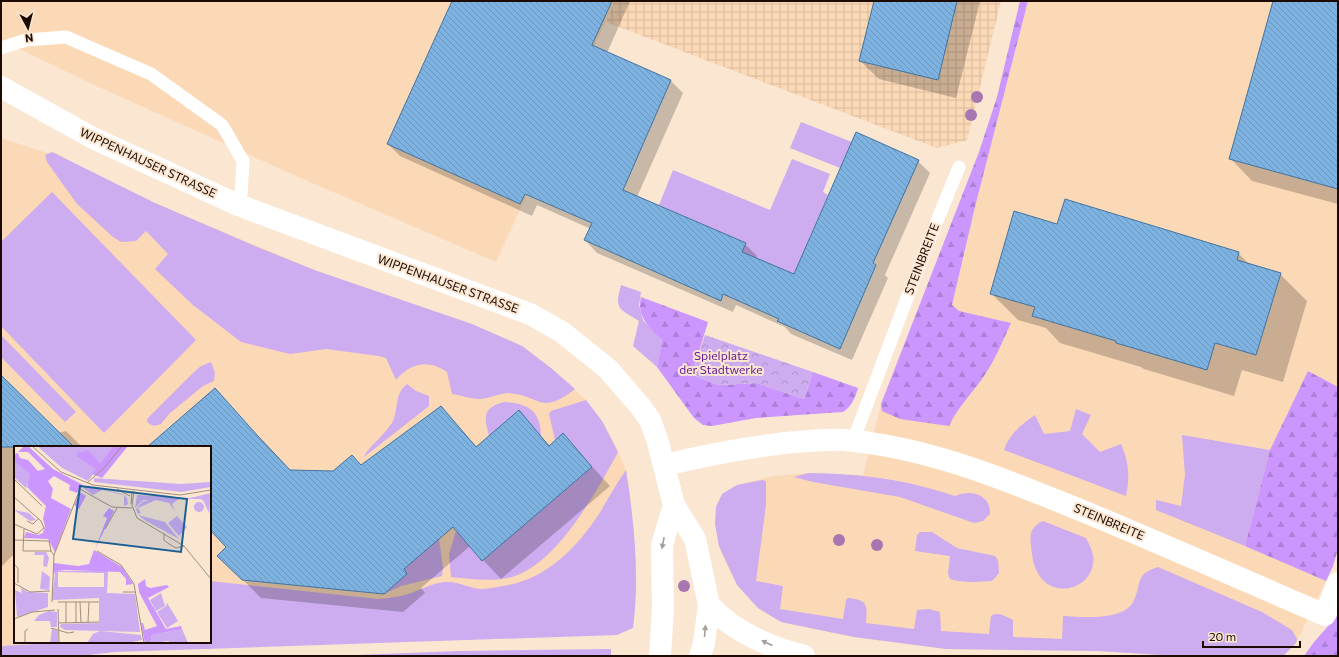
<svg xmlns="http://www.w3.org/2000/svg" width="1339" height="657" viewBox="0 0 1339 657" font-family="Commissioner,sans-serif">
	<defs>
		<pattern id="industrial-grid" width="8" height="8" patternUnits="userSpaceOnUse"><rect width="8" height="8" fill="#fbd9b7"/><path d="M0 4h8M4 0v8" fill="none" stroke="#d7b99c"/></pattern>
		<pattern id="forest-firs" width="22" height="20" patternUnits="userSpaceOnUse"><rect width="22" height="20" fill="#cb96fe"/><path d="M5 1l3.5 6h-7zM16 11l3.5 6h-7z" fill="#ae80d8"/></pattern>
		<pattern id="park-crowns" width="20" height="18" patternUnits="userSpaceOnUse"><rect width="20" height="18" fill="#cdacef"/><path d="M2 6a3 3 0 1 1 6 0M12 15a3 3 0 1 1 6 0" fill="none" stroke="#af93cb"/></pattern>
		<pattern id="building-back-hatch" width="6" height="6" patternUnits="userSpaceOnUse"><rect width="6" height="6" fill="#7eb2e1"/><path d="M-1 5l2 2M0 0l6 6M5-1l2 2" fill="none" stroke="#6c98bf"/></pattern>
	</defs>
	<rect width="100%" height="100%" fill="#fbe6d2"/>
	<g fill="#fbd9b7">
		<polygon points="1,1 615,1 496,262 303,179 90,83 1,40"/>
		<polygon points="1028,1 1338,1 1338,549 1333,566 1296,643 1283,656 1176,656 1099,651 946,649 854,637 790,624 769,615 758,608 737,585 724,559 719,546 715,524 719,500 728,490 737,485 775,476 809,473 863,475 881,404 952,305 975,207"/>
		<polygon points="1,138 47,153 56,153 93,174 155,203 317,271 472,324 522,346 551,368 585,399 602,421 614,442 626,470 631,501 612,578 210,634 210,447 15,447 15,642 70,642 1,646"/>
	</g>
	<polygon fill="url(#industrial-grid)" points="615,1 1001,1 967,140 937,148 606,22"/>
	<g fill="#cdacef">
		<polygon points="801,122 852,142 840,168 790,148"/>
		<path d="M52,152L155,203L257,247L317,271L472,324L522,346L551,368L575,389C540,416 542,396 509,393C498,393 490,399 479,399C470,399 461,395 452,394L447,372C429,359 410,363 396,380L386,358L379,356L326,349L290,354L241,342L193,305L155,269L168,254L146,231L136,241L121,242L113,237L77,204L47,162L45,155Z"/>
		<polygon points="792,159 830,174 823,192 828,195 810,236 797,276 742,252 745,243 659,205 673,170 770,210"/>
		<polygon points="52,192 196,340 104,433 1,326 1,242"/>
		<path d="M621,285L641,292L639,305L643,320L662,340L657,367L633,346L639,321C619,308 614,310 621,285Z"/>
		<polygon points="1,335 76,412 65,422 1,357"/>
		<polygon points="211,362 215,373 214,381 203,386 169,414 161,424 154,426 148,423 147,419 194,372 201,366"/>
		<path d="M407,384L416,391L429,396V406L364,457C368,447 386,434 393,421C399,408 394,394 407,384Z"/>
		<path d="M586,400L602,421L618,452C597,491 557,564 512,577C492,582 471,579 451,577L449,554L456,531L482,561L592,467L563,433L555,440L549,414L551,411Z"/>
		<path d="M504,402C528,403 541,411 541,437L489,436C484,417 482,408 504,402Z"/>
		<path d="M1076,409L1091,415L1082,434L1100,452L1121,444C1129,462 1130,477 1126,496L1004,450C1010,433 1021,425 1035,415L1044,434L1070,431Z"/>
		<polygon points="1182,435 1270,450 1245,546 1156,510 1156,500 1181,506 1185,475"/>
		<path d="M626,470C634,521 640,576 633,628L617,635L115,652L79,656H1V646L69,642H210V581L378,599C388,598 398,597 408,594C421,590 431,583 445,582C458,581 469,588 481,589C488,589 495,587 502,586C544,581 576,549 599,514C608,499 616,484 626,470Z"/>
		<path d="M809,473C863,474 904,479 955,496C970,489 991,494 990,514L983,521L974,523L900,497L813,482L794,477Z"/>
		<path d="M762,480L766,481V505L756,581L783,586L780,609L843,619L846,600L848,598C869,600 867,606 866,623L914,629L917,610L929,609L940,612L941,631L989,634L991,616C998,611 1006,617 1013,620V637L1062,639L1063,616C1082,617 1123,621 1133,602C1143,584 1133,575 1158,567L1262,612L1292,630L1297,639L1296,643L1283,656H1176L1099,651L946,649L854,637L781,622L758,608L737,585L719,546L715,524L716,507L722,494L737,485Z"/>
		<path d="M1043,521L1086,538C1090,546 1095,555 1093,564C1089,590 1053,598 1039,575C1033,566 1032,555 1031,545C1029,533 1032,526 1043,521Z"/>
		<path d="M920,532H932L957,548L995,556L998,560L999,573L992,581C979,582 962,583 950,579L948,574L950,556L915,551L917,535Z"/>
		<polygon points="439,539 443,568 442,576 401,586 384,594 407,574 404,569"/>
		<polygon points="611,649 611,656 331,656 459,651"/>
	</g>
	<g fill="url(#forest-firs)">
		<path d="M1020,1H1028L975,207L952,305L959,311L1011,323C1003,340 996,358 986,373C974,392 958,406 949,426L900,419L882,411L881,404L979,152L997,97Z"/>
		<path d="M641,297L708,322L692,375L719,385L757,383L804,399L813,372L858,388C855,398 852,406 843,412L756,418L712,426L703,425L694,418L657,367L662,340C650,328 636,316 641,297Z"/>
		<polygon points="1308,371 1338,387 1338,549 1333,566 1326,581 1245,546 1270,450"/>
		<polygon points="1338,615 1338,656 1304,656 1314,642"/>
	</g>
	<polygon fill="url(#park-crowns)" points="705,335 813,372 804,399 757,383 719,385 692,375"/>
	<g fill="#0003">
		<polygon points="453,1 630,1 607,53 670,80 683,93 637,197 745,244 757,256 756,259 794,276 918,161 930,173 885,275 888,278 852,360 791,334 785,327 736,305 733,312 597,253 585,240 591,229 537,205 532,216 400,156 388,144"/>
		<polygon points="875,1 980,1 956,98 879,79 860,61"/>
		<polygon points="1274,1 1338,1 1338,204 1252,181 1230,158"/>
		<polygon points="1058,225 1238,253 1250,265 1280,274 1307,301 1283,382 1242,370 1234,396 1144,369 1141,367 1060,343 1046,328 1018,320 991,293"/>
		<polygon points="1,376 58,433 66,431 82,447 15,447 15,556 12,556 1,567"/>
		<polygon points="215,389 290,471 334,472 362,466 441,408 477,447 519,412 550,446 563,435 610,486 501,579 470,546 421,588 425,593 403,612 261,598 219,556 227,547 210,528 210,447 149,447"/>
	</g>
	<g fill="url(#building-back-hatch)" stroke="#41739f">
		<polygon points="452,1 612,1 592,45 671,80 623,190 746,243 742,252 794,274 856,132 919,160 873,263 876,265 840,349 777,321 779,319 723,294 721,301 584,240 592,223 525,194 520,204 387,144"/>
		<polygon points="874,1 957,1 938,80 859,61"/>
		<polygon points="1273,1 1338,1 1338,189 1229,159"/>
		<polygon points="1065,199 1239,252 1237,260 1281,273 1256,355 1215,343 1207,370 1116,343 1116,341 1032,316 1035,307 990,294 1014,211 1057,224"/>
		<polygon points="1,375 74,447 1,447"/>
		<polygon points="215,388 257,435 290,470 333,471 352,455 361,465 441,406 476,447 519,410 549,446 563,433 592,467 482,561 453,527 404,569 407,574 384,594 242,580 217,556 226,547 210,530 210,447 147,447"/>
	</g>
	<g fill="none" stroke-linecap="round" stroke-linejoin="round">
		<g stroke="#fff" stroke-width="13">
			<polyline points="1,48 26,40 66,37 151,74 222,125 243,161 241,194 238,205"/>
			<polyline points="853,441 926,248 959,167"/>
		</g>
		<path stroke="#fff" stroke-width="22" d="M665,465C705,455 744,448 785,443C808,441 831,438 854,441C929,449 999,477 1068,505C1154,540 1239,578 1325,615L1338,583"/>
		<g stroke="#fff" stroke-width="22">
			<polyline points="1,87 93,138 238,205 530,314 562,332 608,369 640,406 650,420 657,439 674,505 662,545 663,609 660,656"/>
			<polyline points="674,505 695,539 709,605 704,643 700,656"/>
			<path d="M709,605C734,632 769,647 804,656"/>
		</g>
	</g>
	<g fill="#a876b0">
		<circle cx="977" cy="97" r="6"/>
		<circle cx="971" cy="115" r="6"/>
		<circle cx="839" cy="540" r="6"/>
		<circle cx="877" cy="545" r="6"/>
		<circle cx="684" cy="586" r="6"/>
	</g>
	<defs><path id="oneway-solid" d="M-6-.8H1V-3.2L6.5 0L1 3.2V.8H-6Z"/></defs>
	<g fill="#a49d99">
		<use href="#oneway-solid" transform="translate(663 543) rotate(101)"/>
		<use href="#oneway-solid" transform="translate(705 631) rotate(-85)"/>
		<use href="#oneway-solid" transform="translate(767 643) rotate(-155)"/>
	</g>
	<g text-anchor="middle" stroke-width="4" stroke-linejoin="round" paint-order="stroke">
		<g font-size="12" fill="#1c0b00" stroke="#fbe6d2">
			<text transform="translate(148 163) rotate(25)" y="4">WIPPENHAUSER STRASSE</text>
			<text transform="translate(922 259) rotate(-69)" y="4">STEINBREITE</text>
			<text transform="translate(448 284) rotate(20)" y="4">WIPPENHAUSER STRASSE</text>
			<text transform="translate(1109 522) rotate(23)" y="4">STEINBREITE</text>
		</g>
		<g font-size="12" fill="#641b95" stroke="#fbe6d2">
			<text x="721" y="360">Spielplatz<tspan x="721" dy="14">der Stadtwerke</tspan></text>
		</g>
	</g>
	<g transform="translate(14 446)">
		<rect width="197" height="197" fill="#fbe6d2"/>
		<path d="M23,0H99L86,17L63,11L83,23L74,35L48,22ZM0,12L17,28L12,42L0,31ZM80,32L167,38L197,36V41L167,46L80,36ZM71,40L109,48L113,52L114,58L110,60V49L88,44L79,49L69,42ZM197,47L195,67L189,54L185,53H165L158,58L161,65L155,57L142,54L124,62L127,67L124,68L122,63L128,56L135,54H129L121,62L123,49L176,52ZM180 61a5 5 0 1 1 10 0a5 5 0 1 1-10 0ZM0,64L15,67L22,74L16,75ZM124,69L151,76L165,93L132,75ZM163,70L173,81L165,90L154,77ZM21,106H32L35,112L33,121L29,120L30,109H20ZM28,125L36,131L35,144L26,143ZM43,125H94L93,147L121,148L126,186L51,184L46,181L47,178L85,177V152L38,154L41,127ZM44,126L90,127V141H44ZM7,142L14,146L34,147V161L3,171L1,144L8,147ZM147,147L151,160L142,165L136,154ZM153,157L164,175L153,182L143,166L152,160ZM35,165L43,166V181H37L36,175H20L25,169ZM38,183L44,185V197H36ZM168,183L174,197H155V195L136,197L138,189ZM86,185L127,189L128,194L113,197H73L79,188Z" fill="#cdacef" fill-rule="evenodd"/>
		<path d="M10,0H14L39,23L69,39L63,47L55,44L56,39L40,30L34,35L39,43L37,52L57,63L41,106L34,93L10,92L12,86L24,89L29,87L31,80L29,73L32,60L13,41L16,28L0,14L1,8L4,7L6,12L14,14L24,25L31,23L14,6H4ZM99,0H114L88,32L78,28L82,23L63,11V7L74,4L86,17ZM66,46L72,50L65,63L60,59ZM95,62L100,65L81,103L93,72L89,70ZM80,104L108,121L119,138L112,139V133L106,126L52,124L43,125L40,128V117L64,120L75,118ZM131,133L132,140L136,142L153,139L155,141L134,152L152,183L167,180L168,183L138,189L136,197H131L127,177H129L131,184L143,180L125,146L124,138Z" fill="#cb96fe"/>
		<path fill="none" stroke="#a28e7e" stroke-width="1" d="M18,0L47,26L79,39L166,49L197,44M0,33L28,60M73,37L91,21L108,0M103,43L116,50M120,45L118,59L123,72L170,100L197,133M0,51L27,75L30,82L23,88L0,78M117,58L118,45M13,75L19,78L24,73M10,83L9,105H37L40,109M91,83L103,62M150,87V94L155,98L162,102L170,100M0,94L35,95L37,105M83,105L107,119L120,138L130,197M0,118L4,122V137M0,137L16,146L36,145M109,146H122M38,156L40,109L66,43L98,61L118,62M44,156H85M62,156V177M66,156L67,177M44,163L45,197M0,173L18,166L41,164M74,176L75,156M45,177L85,176M52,177V156M37,182L54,187L60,186M11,197V185L14,183"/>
		<path fill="#1b5f94" fill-opacity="0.15" stroke="#1b5f94" stroke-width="2" d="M66,40L173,53L167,106L59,93Z"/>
		<rect width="197" height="197" fill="none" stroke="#1c0b00" stroke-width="2"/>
	</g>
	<rect width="1339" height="657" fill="none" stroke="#1c0b00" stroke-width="4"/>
	<g transform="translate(28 28) rotate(173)" stroke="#fbe6d2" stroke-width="3" paint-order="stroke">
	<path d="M0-3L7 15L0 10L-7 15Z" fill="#1c0b00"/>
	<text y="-6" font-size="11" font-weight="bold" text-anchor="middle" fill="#1c0b00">N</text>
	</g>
	<path d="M1203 641v6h97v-6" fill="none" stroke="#1c0b00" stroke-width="2"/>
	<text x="1209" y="641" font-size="12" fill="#1c0b00" stroke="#fbe6d2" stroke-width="3" paint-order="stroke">20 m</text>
</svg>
